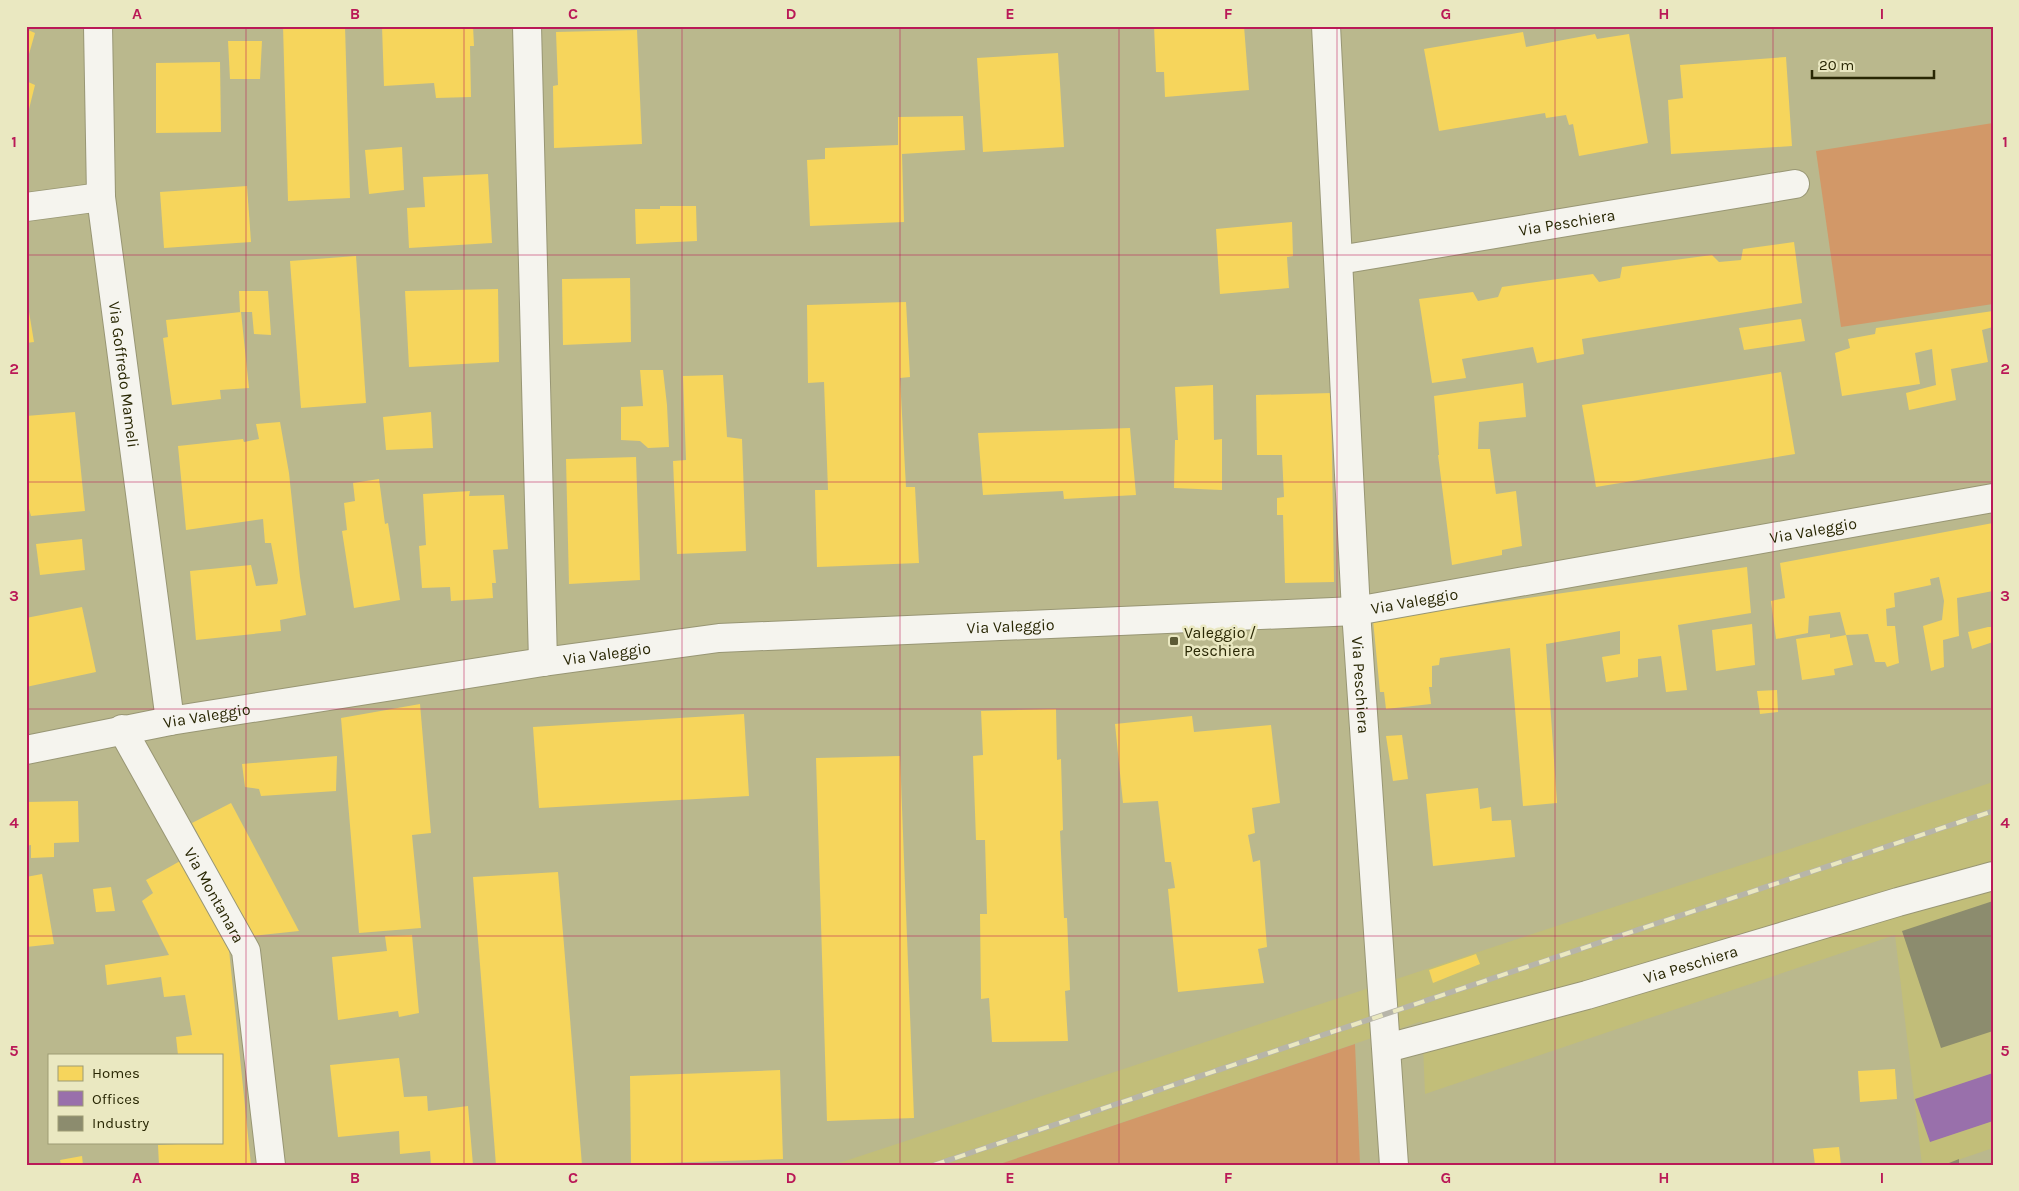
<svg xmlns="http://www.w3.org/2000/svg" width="2019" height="1191" viewBox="0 0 2019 1191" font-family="Karla,sans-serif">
	<rect width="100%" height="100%" fill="#bab88d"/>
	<polygon fill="#c2be79" points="1993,782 1993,1148 1943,1165 1922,1165 1895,935 1425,1094 1422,1021 997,1165 833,1165"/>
	<g fill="#d29868">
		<polygon points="1993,123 1993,304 1841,327 1816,151"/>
		<polygon points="1355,1044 1360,1165 997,1165"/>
	</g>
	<g fill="#f6d55c">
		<polygon points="283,26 345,26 350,198 288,201"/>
		<polygon points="382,26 473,26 474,46 470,46 471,97 436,98 434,83 384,86"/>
		<polygon points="1154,26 1244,26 1249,90 1165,97 1164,72 1156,72"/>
		<polygon points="26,29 35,33 27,61 26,61"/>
		<polygon points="637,30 642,144 554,148 553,86 558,85 556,32"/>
		<polygon points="1523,32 1526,47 1595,34 1597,39 1629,34 1648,143 1579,156 1573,124 1569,125 1566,115 1546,118 1545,113 1439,131 1424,49"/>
		<polygon points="228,41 262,41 260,79 230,79"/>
		<polygon points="1058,53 1064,147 983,152 977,58"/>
		<polygon points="1786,57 1792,146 1671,154 1668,100 1683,98 1680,65"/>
		<polygon points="220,62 221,132 156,133 156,63"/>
		<polygon points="26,81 35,85 27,117 26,117"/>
		<polygon points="963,116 965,150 902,154 904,222 810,226 807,160 825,159 825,148 898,145 898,117"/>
		<polygon points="402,147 404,190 369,194 365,150"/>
		<polygon points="488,174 492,243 409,248 407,208 425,207 423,177"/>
		<polygon points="247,186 251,242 164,248 160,192"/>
		<polygon points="660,206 696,206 697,241 636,244 635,209 660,209"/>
		<polygon points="1292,222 1293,256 1287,257 1289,288 1220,294 1216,229"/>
		<polygon points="1794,242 1802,303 1582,339 1584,354 1537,363 1533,347 1462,359 1466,378 1432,383 1419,299 1473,292 1478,301 1498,297 1502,287 1593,274 1599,282 1620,278 1622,267 1712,255 1719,262 1741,260 1743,249"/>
		<polygon points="356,256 366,403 301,408 290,261"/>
		<polygon points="630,278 631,342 563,345 562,279"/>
		<polygon points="498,289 499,362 409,367 405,291"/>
		<polygon points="239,291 268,291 271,335 254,334 252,312 240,312"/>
		<polygon points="27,300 34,342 26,343 26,301"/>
		<polygon points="906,302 910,377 900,378 906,487 915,487 919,563 817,567 815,490 828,490 824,382 808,383 807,305"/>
		<polygon points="1993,311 1993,327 1982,330 1988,362 1951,369 1956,400 1909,410 1906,393 1936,385 1932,349 1915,353 1920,384 1842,396 1835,353 1850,348 1848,339 1875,334 1876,328"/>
		<polygon points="241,312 249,388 220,390 221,399 172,405 163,338 168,337 166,320"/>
		<polygon points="1801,319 1805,341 1744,350 1739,328"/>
		<polygon points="640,370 663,370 667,405 669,447 648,448 640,441 621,440 621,407 643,406"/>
		<polygon points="1781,372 1795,454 1596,487 1582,405"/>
		<polygon points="723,375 727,437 742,439 746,551 677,554 673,461 686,460 683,376"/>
		<polygon points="1523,383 1526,417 1479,422 1478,449 1490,449 1496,494 1516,491 1522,546 1502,550 1502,555 1452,565 1438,455 1439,455 1434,396"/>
		<polygon points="1213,385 1214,440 1222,439 1222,490 1174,488 1175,440 1178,440 1175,387"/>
		<polygon points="1331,393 1334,582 1285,583 1283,515 1277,515 1277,498 1284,497 1282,455 1257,455 1256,395"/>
		<polygon points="75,412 85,511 31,516 29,509 26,509 26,416"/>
		<polygon points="431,412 433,448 386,450 383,417"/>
		<polygon points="280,422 289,473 300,577 306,615 280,620 281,631 196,640 190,571 251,565 256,586 277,584 278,580 271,543 265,543 263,519 186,530 178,446 243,439 244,442 259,439 256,424"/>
		<polygon points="1130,428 1136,495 1064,499 1063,491 983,495 978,433"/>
		<polygon points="636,457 640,580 569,584 566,459"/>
		<polygon points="379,479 385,524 388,523 400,600 354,608 342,531 347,530 344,503 355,501 353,483"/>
		<polygon points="470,491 469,496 504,495 508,549 493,550 496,583 492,583 493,598 451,601 450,587 422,588 419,546 426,545 423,494"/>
		<polygon points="1993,523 1993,591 1957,598 1959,636 1943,640 1944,667 1931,671 1923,626 1942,620 1944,601 1939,577 1930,579 1931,585 1894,593 1895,607 1886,609 1887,626 1895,626 1899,663 1887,667 1885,662 1875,662 1868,634 1846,635 1840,612 1809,616 1808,633 1776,639 1771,601 1785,598 1780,563"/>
		<polygon points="82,539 85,570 40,575 36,544"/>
		<polygon points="1747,567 1751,613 1678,625 1687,690 1666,692 1661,656 1638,659 1638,677 1606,682 1602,657 1620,654 1620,631 1546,644 1557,803 1523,806 1510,648 1440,658 1439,665 1432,666 1432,687 1429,687 1431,704 1386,709 1384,692 1380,692 1373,620"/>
		<polygon points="82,607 96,672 26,687 26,618"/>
		<polygon points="1752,624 1755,665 1716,671 1712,630"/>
		<polygon points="1988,627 1993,627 1993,642 1972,649 1968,632"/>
		<polygon points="1830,634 1830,638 1846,635 1853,665 1834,669 1835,675 1802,680 1796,639"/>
		<polygon points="1777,690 1778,712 1760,714 1757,691"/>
		<polygon points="420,704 431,833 412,835 421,928 359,933 341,718"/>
		<polygon points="1056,709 1057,760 1061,759 1063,830 1060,831 1064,918 1067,918 1070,990 1065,991 1068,1041 992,1042 989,998 981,999 980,914 987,914 985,840 976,840 973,756 983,755 981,711"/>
		<polygon points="744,714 749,796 539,808 533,727"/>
		<polygon points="1192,716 1194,732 1271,725 1280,803 1252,808 1255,833 1248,835 1253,862 1260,860 1267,947 1258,949 1264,983 1178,992 1168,889 1175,888 1171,862 1165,862 1158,801 1123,803 1115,724"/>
		<polygon points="1402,735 1408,779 1393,781 1386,736"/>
		<polygon points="337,756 336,791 261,796 259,789 245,787 242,764"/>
		<polygon points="900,756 914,1118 827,1121 816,758"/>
		<polygon points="1478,788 1480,809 1491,807 1492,821 1511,820 1515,857 1433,866 1426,794"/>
		<polygon points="78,801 79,842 54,843 54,857 31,858 31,845 26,846 26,802"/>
		<polygon points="231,803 299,931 252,936 192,823"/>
		<polygon points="182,860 229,950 251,1165 159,1165 158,1145 178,1144 178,1142 221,1142 221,1055 178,1055 176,1037 192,1035 185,995 164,997 161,977 107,985 105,965 169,955 142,901 153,893 146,880"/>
		<polygon points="558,872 582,1165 496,1165 473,877"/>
		<polygon points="42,874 54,944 26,947 26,877"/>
		<polygon points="111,887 115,911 96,912 93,889"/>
		<polygon points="412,935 419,1013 399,1017 398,1011 338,1020 332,957 387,951 385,936"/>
		<polygon points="1476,954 1480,964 1433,983 1429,970"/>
		<polygon points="399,1058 404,1097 427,1096 428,1111 468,1106 473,1165 431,1165 430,1151 400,1154 399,1131 338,1137 330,1065"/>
		<polygon points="1895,1069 1897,1099 1860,1102 1858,1071"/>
		<polygon points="780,1070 783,1159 631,1164 630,1076"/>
		<polygon points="1839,1147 1841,1165 1815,1165 1813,1149"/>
		<polygon points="82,1156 83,1165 61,1165 60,1160"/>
	</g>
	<polygon fill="#9970ab" points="1993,1073 1993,1121 1930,1142 1915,1099"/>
	<g fill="#8c8c6e">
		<polygon points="1993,901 1993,1031 1941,1048 1902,931"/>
		<polygon points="1959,1159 1959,1165 1944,1165"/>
	</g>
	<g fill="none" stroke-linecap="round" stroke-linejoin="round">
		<defs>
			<g id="minor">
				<path id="s1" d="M98,26L101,197L170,721"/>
				<polyline points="527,26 543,662"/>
				<path id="s2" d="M1326,26L1356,611L1394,1165"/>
				<polyline points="26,207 101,197"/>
				<path id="s3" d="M1339,260L1795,184"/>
				<path id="s4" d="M122,729L246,951L271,1165"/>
				<path id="s5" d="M26,750L170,721L543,662L719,638L1356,611L1993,498"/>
				<path id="s6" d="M1387,1048L1587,995L1898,902L1993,876"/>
			</g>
		</defs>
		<use href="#minor" stroke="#989674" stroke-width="30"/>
		<use href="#minor" stroke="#f5f4ee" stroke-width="28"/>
		<defs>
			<polyline id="rail" points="934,1165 1993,811"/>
		</defs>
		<use href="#rail" stroke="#b7b5a9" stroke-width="5.5"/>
		<use href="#rail" stroke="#eae8c1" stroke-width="4" stroke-dasharray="11" stroke-linecap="butt"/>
	</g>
	<path fill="none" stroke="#ba1957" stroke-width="1" stroke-opacity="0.55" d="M246,26V1165M464,26V1165M682,26V1165M900,26V1165M1119,26V1165M1337,26V1165M1555,26V1165M1773,26V1165M26,255H1993M26,482H1993M26,709H1993M26,936H1993"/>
	<rect fill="#5c5a34" stroke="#eae8c1" stroke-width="2" x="1169" y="636" width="10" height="10" rx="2.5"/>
	<g text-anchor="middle" stroke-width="5" stroke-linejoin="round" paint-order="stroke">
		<g font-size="16" fill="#292704" stroke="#eae8c1">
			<text dy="6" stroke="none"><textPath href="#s3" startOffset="231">Via Peschiera</textPath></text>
			<text dy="6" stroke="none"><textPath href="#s1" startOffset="350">Via Goffredo Mameli</textPath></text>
			<text dy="6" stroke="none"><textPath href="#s5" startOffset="1804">Via Valeggio</textPath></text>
			<text dy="6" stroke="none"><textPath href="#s5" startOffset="1399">Via Valeggio</textPath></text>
			<text dy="6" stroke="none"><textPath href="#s5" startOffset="994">Via Valeggio</textPath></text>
			<text dy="6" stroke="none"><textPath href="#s5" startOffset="589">Via Valeggio</textPath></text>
			<text dy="6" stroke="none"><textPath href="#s2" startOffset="660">Via Peschiera</textPath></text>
			<text dy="6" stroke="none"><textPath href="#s5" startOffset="184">Via Valeggio</textPath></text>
			<text dy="6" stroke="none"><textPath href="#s4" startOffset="190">Via Montanara</textPath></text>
			<text dy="6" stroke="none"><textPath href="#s6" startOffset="315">Via Peschiera</textPath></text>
		</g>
		<g font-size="16" fill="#292704" stroke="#eae8c1" text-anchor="start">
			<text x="1184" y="638">Valeggio /<tspan x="1184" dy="18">Peschiera</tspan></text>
		</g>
	</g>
	<rect width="2019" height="1191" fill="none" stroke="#eae8c1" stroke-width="55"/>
	<rect x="48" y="1054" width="175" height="90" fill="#eae8c1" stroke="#9d9b75"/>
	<rect x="58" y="1066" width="25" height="15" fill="#f6d55c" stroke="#9d9b75"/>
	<text x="92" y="1078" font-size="15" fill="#292704">Homes</text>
	<rect x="58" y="1091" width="25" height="15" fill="#9970ab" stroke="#9d9b75"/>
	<text x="92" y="1104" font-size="15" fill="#292704">Offices</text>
	<rect x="58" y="1116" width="25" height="15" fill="#8c8c6e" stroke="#9d9b75"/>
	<text x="92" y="1128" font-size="15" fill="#292704">Industry</text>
	<path d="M1812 70v8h122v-8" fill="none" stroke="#292704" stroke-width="2.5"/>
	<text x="1819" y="70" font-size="15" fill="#292704" stroke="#eae8c1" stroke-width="4" paint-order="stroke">20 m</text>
	<rect x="28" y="28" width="1964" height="1136" fill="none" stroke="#ba1957" stroke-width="2"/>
	<g font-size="16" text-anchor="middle" font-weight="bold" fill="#ba1957">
		<text x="137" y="19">A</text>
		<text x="355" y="19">B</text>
		<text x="573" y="19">C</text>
		<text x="791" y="19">D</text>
		<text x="1010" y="19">E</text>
		<text x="1228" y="19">F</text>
		<text x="1446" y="19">G</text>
		<text x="1664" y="19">H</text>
		<text x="1882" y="19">I</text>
		<text x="14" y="147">1</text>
		<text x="2005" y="147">1</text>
		<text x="14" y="374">2</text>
		<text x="2005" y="374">2</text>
		<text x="14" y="601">3</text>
		<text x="2005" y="601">3</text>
		<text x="14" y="828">4</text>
		<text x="2005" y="828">4</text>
		<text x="14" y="1056">5</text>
		<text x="2005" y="1056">5</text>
		<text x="137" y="1183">A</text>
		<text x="355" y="1183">B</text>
		<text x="573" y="1183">C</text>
		<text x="791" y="1183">D</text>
		<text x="1010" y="1183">E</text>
		<text x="1228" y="1183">F</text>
		<text x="1446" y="1183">G</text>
		<text x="1664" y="1183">H</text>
		<text x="1882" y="1183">I</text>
	</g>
</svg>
